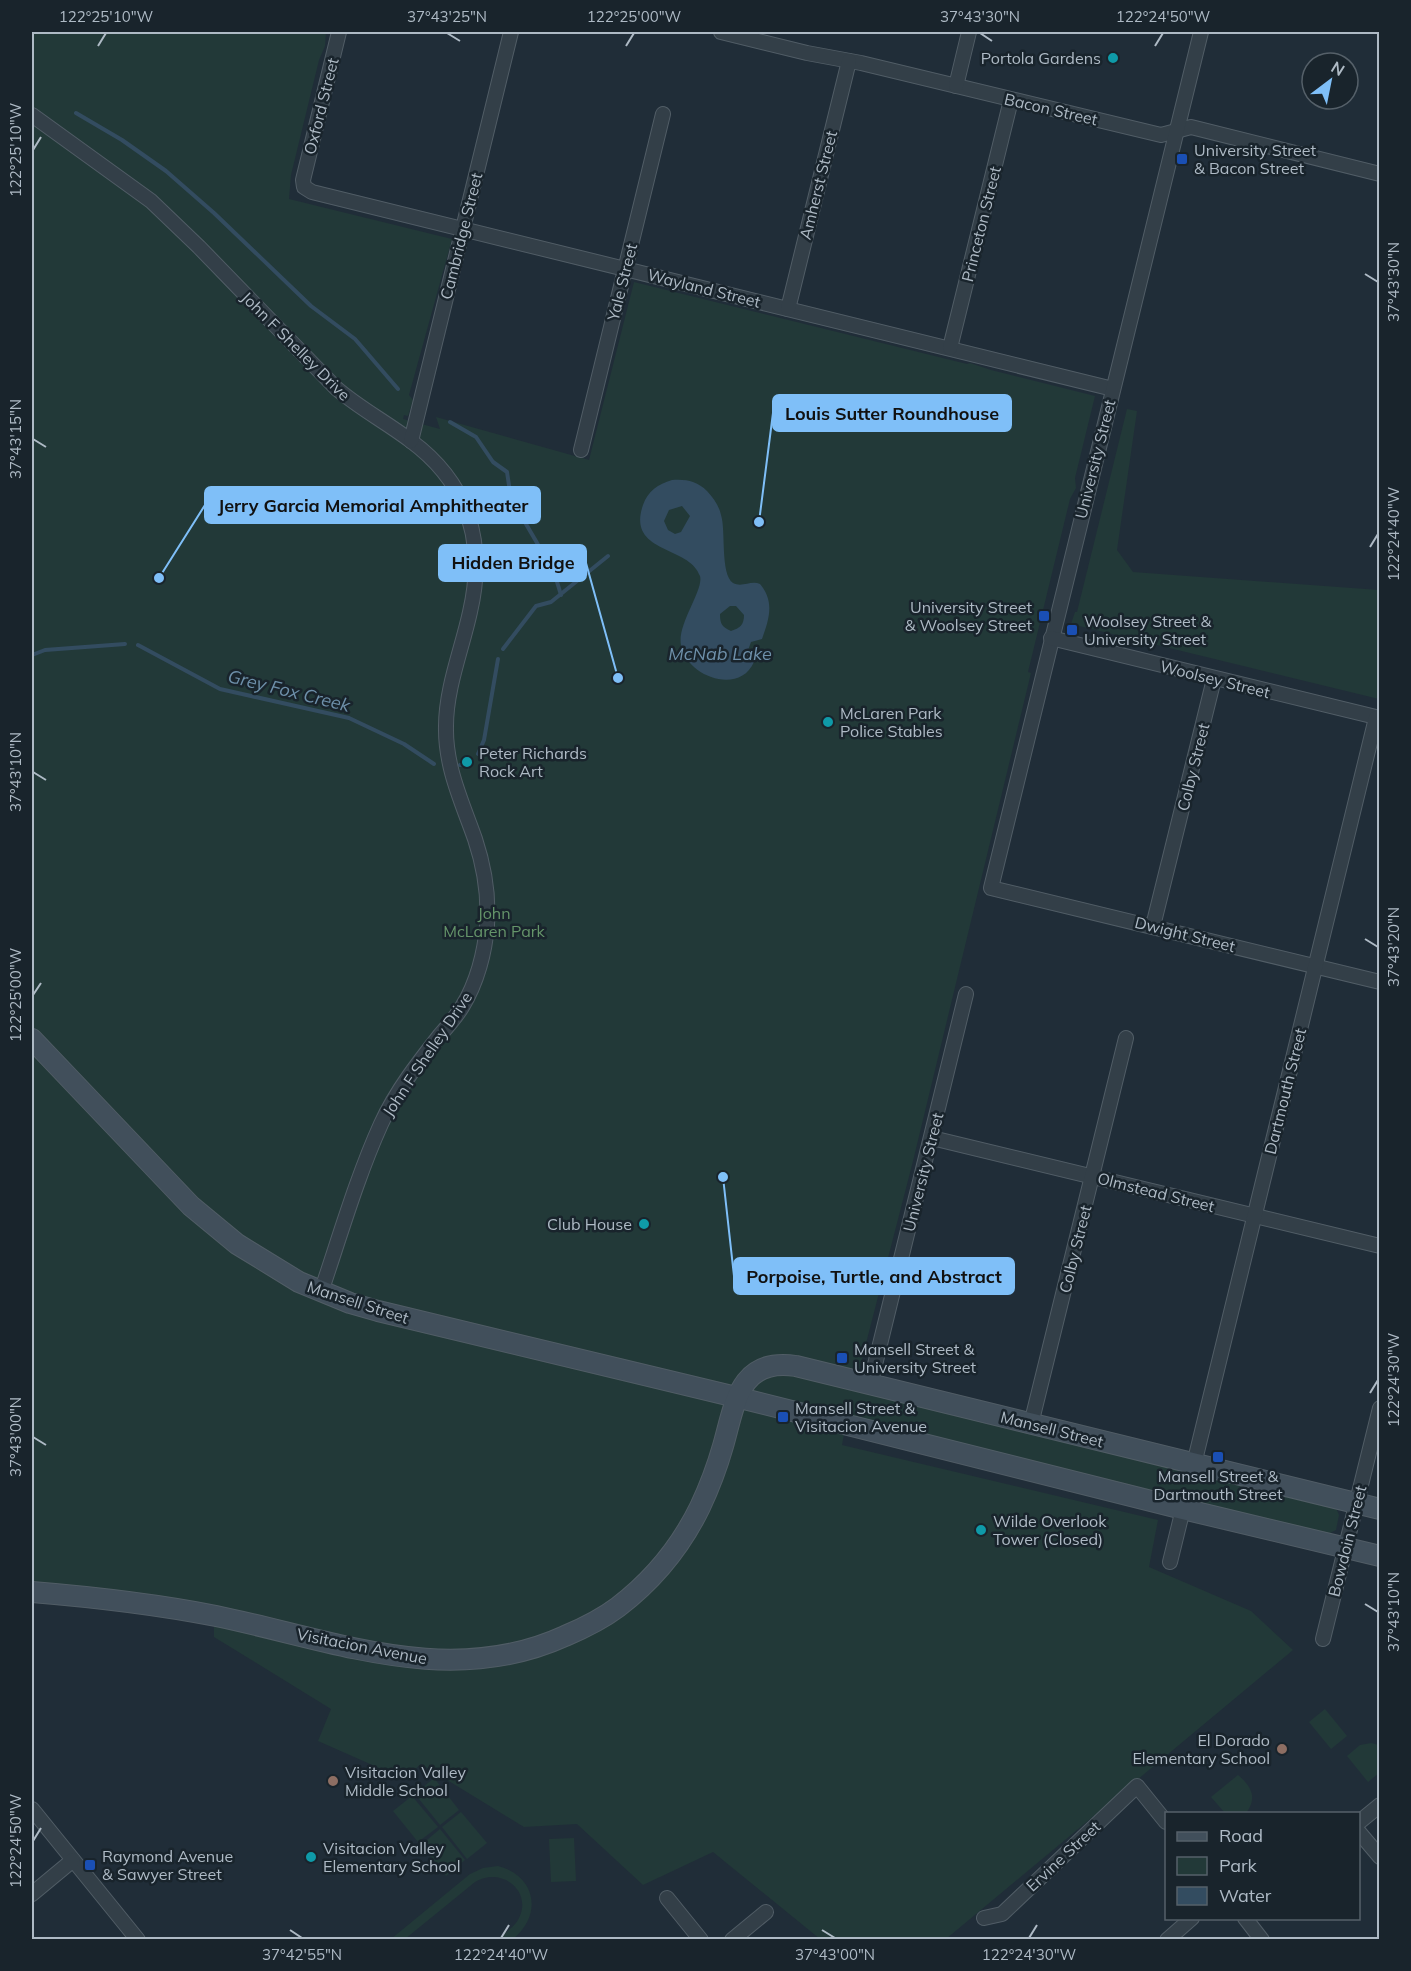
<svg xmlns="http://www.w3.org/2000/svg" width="1411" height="1971" viewBox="0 0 1411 1971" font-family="Mulish,sans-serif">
	<rect width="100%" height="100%" fill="#202d38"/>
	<g fill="#223938">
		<polygon points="32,32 326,32 325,46 319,60 291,175 289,199 452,239 409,395 413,400 408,416 404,415 403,419 440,429 436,417 589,460 634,282 967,364 970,363 991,370 1095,396 1075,478 1076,488 1070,499 1028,672 1031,673 913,1161 854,1390 1336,1508 1339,1515 1336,1530 1330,1533 1330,1536 847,1418 842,1445 1158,1520 1149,1567 1251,1611 1293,1650 946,1939 820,1939 713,1852 643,1885 577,1824 524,1827 421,1764 404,1779 318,1741 331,1709 214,1637 214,1605 32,1581"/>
		<polygon points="1127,409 1137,411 1117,550 1133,572 1379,590 1379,699 1071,624 1075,612 1077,612"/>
		<polygon points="1325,1709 1347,1736 1331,1749 1309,1722"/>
		<polygon points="1371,1743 1379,1745 1379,1773 1368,1782 1347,1756 1360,1745"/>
		<path d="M1238,1775C1251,1786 1258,1798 1246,1813H1225L1211,1797Z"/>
		<polygon points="434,1778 459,1810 440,1825 415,1794"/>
		<polygon points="412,1796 438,1827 418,1842 393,1811"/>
		<polygon points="461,1812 487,1843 467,1859 442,1827"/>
		<polygon points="440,1829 465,1860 446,1876 421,1845"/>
		<polygon points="574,1838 576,1881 551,1882 549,1839"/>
		<path d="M498,1866C536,1876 543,1915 513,1939H497C504,1934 513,1928 518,1920C534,1892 502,1866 475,1882L405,1939H391L470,1874L483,1868Z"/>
	</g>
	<path fill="#334c60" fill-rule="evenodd" d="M672,480C686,479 697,481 707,491C713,498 719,505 721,515C726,530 720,574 733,583C742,588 751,580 760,584C775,602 769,619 762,639L751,642L747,653L754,662C739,696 686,676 681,645C677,624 704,590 700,576C690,545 626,554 643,505C648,491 658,484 672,480ZM682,506L690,516L681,532L675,534L668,530L664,521L669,510ZM730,606H736L744,615C744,625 740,628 731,631C722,627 720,624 720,614Z"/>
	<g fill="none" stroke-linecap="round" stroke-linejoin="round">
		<g stroke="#334c60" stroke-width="4">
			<polyline points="76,113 122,140 166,171 214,213 311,306 355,339 398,389"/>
			<polyline points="450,422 476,437 493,462 507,472 510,492"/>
			<polyline points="512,500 554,572 561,595"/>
			<polyline points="138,645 220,689 349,718 404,744 434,764"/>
			<polyline points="503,649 536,606 551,602 608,556"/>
			<polyline points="32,655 45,650 125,644"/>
			<polyline points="478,754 484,740 498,659"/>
			<polyline points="460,765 469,762"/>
		</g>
		<defs>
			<g id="street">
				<polyline points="339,32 303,180 304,187 312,192 1113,389"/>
				<polyline points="721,32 807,53 861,63 1161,135 1191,127 1380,174"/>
				<polyline points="1201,32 991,888 1380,982"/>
				<polyline points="956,86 969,32"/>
				<path d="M32,115L151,201L199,247L336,388C359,408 386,422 411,441C469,484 486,543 470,612C462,649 446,688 446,726C445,767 462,802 475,839C484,866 489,896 487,925C485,952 477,983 462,1007C456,1017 448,1026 440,1035C418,1063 396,1091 381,1124C357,1177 340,1236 321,1292"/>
				<polyline points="788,309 849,61"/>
				<polyline points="950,348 1011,100"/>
				<polyline points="411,441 511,32"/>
				<polyline points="581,450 663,114"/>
				<polyline points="1051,638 1380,718"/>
				<polyline points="1153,926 1214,679"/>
				<polyline points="932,1138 1380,1246"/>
				<polyline points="870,1385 966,994"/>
				<polyline points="1031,1424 1126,1038"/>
				<polyline points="1194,1464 1376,718"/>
				<polyline points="1170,1562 1183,1509"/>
				<polyline points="1323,1639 1380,1408"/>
				<polyline points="32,1809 138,1940"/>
				<polyline points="1358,1823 1380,1805"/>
				<polyline points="1358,1831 1380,1857"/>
				<polyline points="32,1894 73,1860"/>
				<polyline points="667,1898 701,1940"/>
				<polyline points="984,1918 1002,1914 1137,1786 1166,1822"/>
				<polyline points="1245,1918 1262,1940"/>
				<polyline points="732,1940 766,1912"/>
				<polyline points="1167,1940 1192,1918"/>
			</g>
			<g id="secondary">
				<polyline points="32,1039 191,1206 237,1244 299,1282 350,1303 378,1311 736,1397 1183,1509 1380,1556"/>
				<path d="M32,1592C93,1597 155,1604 216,1616C333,1640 449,1689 565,1636C584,1628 602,1619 618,1607C652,1581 681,1546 700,1507C709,1488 717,1467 723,1446C735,1404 739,1357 796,1366L1380,1509"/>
			</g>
		</defs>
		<use href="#street" stroke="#515d66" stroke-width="16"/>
		<use href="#secondary" stroke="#515d66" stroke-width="22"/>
		<use href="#street" stroke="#333f48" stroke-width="14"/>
		<use href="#secondary" stroke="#414f5b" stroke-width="20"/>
	</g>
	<path fill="none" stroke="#aebac5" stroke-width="2" d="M447,33L460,41M980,33L992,41M98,46L106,33M626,46L634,33M1155,46L1163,33M33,150L41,137M1365,274L1378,282M33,439L46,447M1370,547L1378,534M33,772L46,780M1365,939L1378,947M33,995L41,983M1370,1393L1378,1380M33,1437L46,1445M1365,1604L1378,1612M33,1841L41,1828M290,1930L302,1938M822,1930L835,1938M501,1938L509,1925M1029,1938L1037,1925"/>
	<g fill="#0f9aa8" stroke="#19242c" stroke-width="2">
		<circle cx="1113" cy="58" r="6"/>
		<circle cx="828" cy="722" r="6"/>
		<circle cx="467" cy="762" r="6"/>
		<circle cx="644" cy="1224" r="6"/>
		<circle cx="981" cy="1530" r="6"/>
		<circle cx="311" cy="1857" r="6"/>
	</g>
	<g fill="#1a4fb4" stroke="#19242c" stroke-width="2">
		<rect x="1176" y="153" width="12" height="12" rx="3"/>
		<rect x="1038" y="610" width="12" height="12" rx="3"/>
		<rect x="1066" y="624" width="12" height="12" rx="3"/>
		<rect x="836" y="1352" width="12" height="12" rx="3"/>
		<rect x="777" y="1411" width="12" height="12" rx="3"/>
		<rect x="1212" y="1451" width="12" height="12" rx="3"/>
		<rect x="84" y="1859" width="12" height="12" rx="3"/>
	</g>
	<g fill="#8d6e63" stroke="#19242c" stroke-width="2">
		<circle cx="1282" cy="1749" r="6"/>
		<circle cx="333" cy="1781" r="6"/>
	</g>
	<g text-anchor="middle" stroke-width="5" stroke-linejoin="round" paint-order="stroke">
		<g font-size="16" fill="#aebac5" stroke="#19242c" text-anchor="start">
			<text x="1101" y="64" text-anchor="end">Portola Gardens</text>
			<text x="1194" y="156">University Street<tspan x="1194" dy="18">&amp; Bacon Street</tspan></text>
			<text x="1032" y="613" text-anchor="end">University Street<tspan x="1032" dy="18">&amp; Woolsey Street</tspan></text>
			<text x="1084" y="627">Woolsey Street &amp;<tspan x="1084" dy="18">University Street</tspan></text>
			<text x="840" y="719">McLaren Park<tspan x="840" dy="18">Police Stables</tspan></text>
			<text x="479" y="759">Peter Richards<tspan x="479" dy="18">Rock Art</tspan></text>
			<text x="632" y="1230" text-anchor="end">Club House</text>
			<text x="854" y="1355">Mansell Street &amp;<tspan x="854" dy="18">University Street</tspan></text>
			<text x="795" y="1414">Mansell Street &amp;<tspan x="795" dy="18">Visitacion Avenue</tspan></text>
			<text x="1218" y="1482" text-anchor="middle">Mansell Street &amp;<tspan x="1218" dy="18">Dartmouth Street</tspan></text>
			<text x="993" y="1527">Wilde Overlook<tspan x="993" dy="18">Tower (Closed)</tspan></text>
			<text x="1270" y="1746" text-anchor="end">El Dorado<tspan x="1270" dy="18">Elementary School</tspan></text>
			<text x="345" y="1778">Visitacion Valley<tspan x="345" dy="18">Middle School</tspan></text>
			<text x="323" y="1854">Visitacion Valley<tspan x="323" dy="18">Elementary School</tspan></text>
			<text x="102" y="1862">Raymond Avenue<tspan x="102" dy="18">&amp; Sawyer Street</tspan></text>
		</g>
		<g font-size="16" fill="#aebac5" stroke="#19242c">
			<text transform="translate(321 106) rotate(-76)" y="6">Oxford Street</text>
			<text transform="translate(1051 109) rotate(13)" y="6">Bacon Street</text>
			<text transform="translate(818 185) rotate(-76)" y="6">Amherst Street</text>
			<text transform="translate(981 224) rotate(-76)" y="6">Princeton Street</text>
			<text transform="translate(461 236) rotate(-76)" y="6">Cambridge Street</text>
			<text transform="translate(622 282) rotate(-76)" y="6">Yale Street</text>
			<text transform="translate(704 288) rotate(14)" y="6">Wayland Street</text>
			<text transform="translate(296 346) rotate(45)" y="6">John F Shelley Drive</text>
			<text transform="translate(1095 459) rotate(-76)" y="6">University Street</text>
			<text transform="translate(1215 679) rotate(14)" y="6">Woolsey Street</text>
			<text transform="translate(1193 767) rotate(-76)" y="6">Colby Street</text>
			<text transform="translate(1185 934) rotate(14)" y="6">Dwight Street</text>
			<text transform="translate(427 1054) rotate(-56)" y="6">John F Shelley Drive</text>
			<text transform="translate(1285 1091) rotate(-76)" y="6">Dartmouth Street</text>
			<text transform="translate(923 1172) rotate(-76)" y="6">University Street</text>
			<text transform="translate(1156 1192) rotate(14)" y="6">Olmstead Street</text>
			<text transform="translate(1075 1249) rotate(-76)" y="6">Colby Street</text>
			<text transform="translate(358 1302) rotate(18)" y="6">Mansell Street</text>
			<text transform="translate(1052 1429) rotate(14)" y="6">Mansell Street</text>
			<text transform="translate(1347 1541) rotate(-76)" y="6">Bowdoin Street</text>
			<text transform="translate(362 1646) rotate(11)" y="6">Visitacion Avenue</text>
			<text transform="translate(1063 1856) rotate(-43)" y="6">Ervine Street</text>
		</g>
		<g font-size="16" fill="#65956a" stroke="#19242c">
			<text x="494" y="919">John<tspan x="494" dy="18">McLaren Park</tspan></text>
		</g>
		<g font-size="18" font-style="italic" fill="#6e90aa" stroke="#19242c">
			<text x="720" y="660">McNab Lake</text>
			<text transform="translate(289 691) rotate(14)" y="6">Grey Fox Creek</text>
		</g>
	</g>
	<path fill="none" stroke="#7fbff8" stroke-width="2" d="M759 522L773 413M159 578L205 505M618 678L586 563M723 1177L734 1276"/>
	<g fill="#7fbff8" stroke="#19242c" stroke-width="2">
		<circle cx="759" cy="522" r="6"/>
		<circle cx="159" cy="578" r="6"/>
		<circle cx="618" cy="678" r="6"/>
		<circle cx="723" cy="1177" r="6"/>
	</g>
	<g fill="#7fbff8" stroke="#7fbff8" stroke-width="2">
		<rect x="773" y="395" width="238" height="36" rx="6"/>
		<rect x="205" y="487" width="335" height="36" rx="6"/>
		<rect x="439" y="545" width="147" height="36" rx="6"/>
		<rect x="734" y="1258" width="280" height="36" rx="6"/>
	</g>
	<g font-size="18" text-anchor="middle" font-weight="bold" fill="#111">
		<text x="892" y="420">Louis Sutter Roundhouse</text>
		<text x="373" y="512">Jerry Garcia Memorial Amphitheater</text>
		<text x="513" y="569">Hidden Bridge</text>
		<text x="874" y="1283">Porpoise, Turtle, and Abstract</text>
	</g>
	<rect width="1411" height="1971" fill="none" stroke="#19242c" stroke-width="66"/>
	<rect x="1165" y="1812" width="195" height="108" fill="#19242c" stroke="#556069" stroke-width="1.5"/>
	<rect x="1177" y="1832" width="30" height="9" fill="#414f5b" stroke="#556069" stroke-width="1.5"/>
	<text x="1219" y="1842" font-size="18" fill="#aebac5">Road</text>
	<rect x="1177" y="1857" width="30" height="18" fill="#223938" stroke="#556069" stroke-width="1.5"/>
	<text x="1219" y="1872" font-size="18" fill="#aebac5">Park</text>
	<rect x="1177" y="1887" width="30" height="18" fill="#334c60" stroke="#556069" stroke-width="1.5"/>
	<text x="1219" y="1902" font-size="18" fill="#aebac5">Water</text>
	<g transform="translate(1330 81) rotate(32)"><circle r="28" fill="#19242c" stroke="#556069" stroke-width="1.5"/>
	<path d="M0-4.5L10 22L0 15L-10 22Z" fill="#7fbff8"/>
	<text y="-9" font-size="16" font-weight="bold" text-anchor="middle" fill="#aebac5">N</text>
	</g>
	<rect x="33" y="33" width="1345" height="1905" fill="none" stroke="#aebac5" stroke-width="2"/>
	<g font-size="15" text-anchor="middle" fill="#aebac5">
		<text x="106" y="22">122°25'10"W</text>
		<text x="447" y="22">37°43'25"N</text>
		<text x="634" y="22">122°25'00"W</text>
		<text x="980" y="22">37°43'30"N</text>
		<text x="1163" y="22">122°24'50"W</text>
		<text transform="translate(16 150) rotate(-90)" y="5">122°25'10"W</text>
		<text transform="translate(1394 282) rotate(-90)" y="5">37°43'30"N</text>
		<text transform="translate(16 439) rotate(-90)" y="5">37°43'15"N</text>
		<text transform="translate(1394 534) rotate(-90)" y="5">122°24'40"W</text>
		<text transform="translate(16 772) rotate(-90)" y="5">37°43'10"N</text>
		<text transform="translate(1394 947) rotate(-90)" y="5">37°43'20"N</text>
		<text transform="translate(16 995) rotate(-90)" y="5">122°25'00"W</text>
		<text transform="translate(1394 1380) rotate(-90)" y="5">122°24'30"W</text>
		<text transform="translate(16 1437) rotate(-90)" y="5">37°43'00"N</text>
		<text transform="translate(1394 1612) rotate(-90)" y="5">37°43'10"N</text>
		<text transform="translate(16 1841) rotate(-90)" y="5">122°24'50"W</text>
		<text x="302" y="1960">37°42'55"N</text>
		<text x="501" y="1960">122°24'40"W</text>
		<text x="835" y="1960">37°43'00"N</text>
		<text x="1029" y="1960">122°24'30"W</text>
	</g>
</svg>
